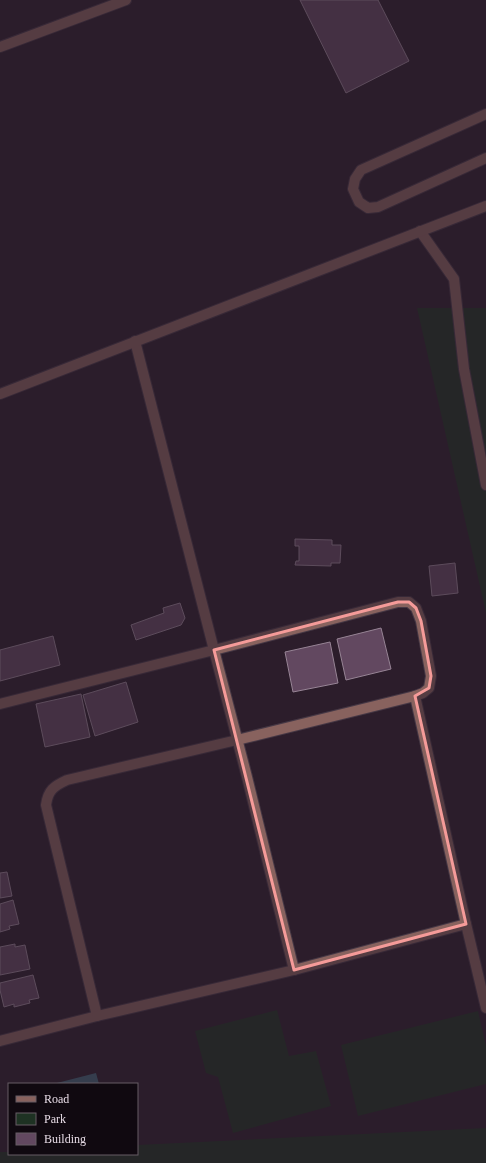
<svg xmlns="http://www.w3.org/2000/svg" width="486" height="1163" viewBox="0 0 486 1163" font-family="'Times New Roman',serif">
	<rect width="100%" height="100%" fill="#2c1d2b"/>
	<g fill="#1e3223">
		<polygon points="417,308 486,308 486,613"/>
		<polygon points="277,1010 289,1056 316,1051 331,1106 233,1133 218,1077 206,1073 195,1031"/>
		<polygon points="478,1011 486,1046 486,1084 358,1116 341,1045"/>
		<polygon points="486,1128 486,1163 0,1163 0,1152 9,1152 9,1154 137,1154 137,1145"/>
	</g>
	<polygon fill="#406577" points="96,1073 99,1084 53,1084"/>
	<g fill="#624860" stroke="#978495">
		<polygon points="300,0 378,0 409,61 346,93"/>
		<polygon points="295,539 332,540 332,545 341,545 340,563 331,563 331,566 295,565 296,561 299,561 299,546 295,546"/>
		<polygon points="455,563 458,593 432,596 429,566"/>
		<polygon points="180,603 185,618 181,625 136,640 131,625 164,613 163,608"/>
		<polygon points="381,628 391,669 346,680 337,639"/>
		<polygon points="53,636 60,665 0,681 0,650"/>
		<polygon points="330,642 338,683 293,692 285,652"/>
		<polygon points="126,682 138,722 95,736 83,695"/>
		<polygon points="81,694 90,737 45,747 36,704"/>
		<polygon points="7,872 12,896 0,898 0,873"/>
		<polygon points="13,900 19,924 9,926 10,929 0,932 0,904"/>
		<polygon points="15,944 15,947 25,945 30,969 0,975 0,947"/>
		<polygon points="33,975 39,998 29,1000 30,1003 14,1007 14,1004 4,1007 0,990 0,983"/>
	</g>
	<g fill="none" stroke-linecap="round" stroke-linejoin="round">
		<defs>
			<g id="minor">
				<polyline points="0,47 126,0"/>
				<polyline points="486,114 361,170 355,179 353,189 359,202 368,208 378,207 486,158"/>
				<polyline points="420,231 454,279 464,369 486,485"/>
				<polyline points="135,341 214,650 247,777 294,970 466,924 415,696"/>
				<polyline points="0,394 486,206"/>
				<path d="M0,704L214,650L398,602H409L416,608L421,621L431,676L429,688L423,693L415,696L237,740L67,780C54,786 48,790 46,805L97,1016L0,1041"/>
				<polyline points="466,924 486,1008"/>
				<polyline points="97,1016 294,970"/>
			</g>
		</defs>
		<use href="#minor" stroke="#463845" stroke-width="12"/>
		<use href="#minor" stroke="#88625e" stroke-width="10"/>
	</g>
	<path d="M0 0H486V1163H0ZM398,602H409L416,608L421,621L431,676L429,688L415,696L466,924L294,970L214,650Z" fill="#2c1d2b" fill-opacity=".55" fill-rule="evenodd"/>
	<path fill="none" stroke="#f59b99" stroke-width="3" stroke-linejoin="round" d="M398,602H409L416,608L421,621L431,676L429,688L415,696L466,924L294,970L214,650Z"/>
	<rect x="8" y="1083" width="130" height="72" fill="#100910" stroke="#665d65"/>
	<rect x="16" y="1096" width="20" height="6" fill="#88625e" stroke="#665d65"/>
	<text x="44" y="1103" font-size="12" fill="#e6dbe5">Road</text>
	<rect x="16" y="1113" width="20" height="12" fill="#1e3223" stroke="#665d65"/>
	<text x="44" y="1123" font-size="12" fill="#e6dbe5">Park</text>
	<rect x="16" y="1133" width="20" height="12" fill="#624860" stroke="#665d65"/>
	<text x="44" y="1143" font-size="12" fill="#e6dbe5">Building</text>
</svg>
